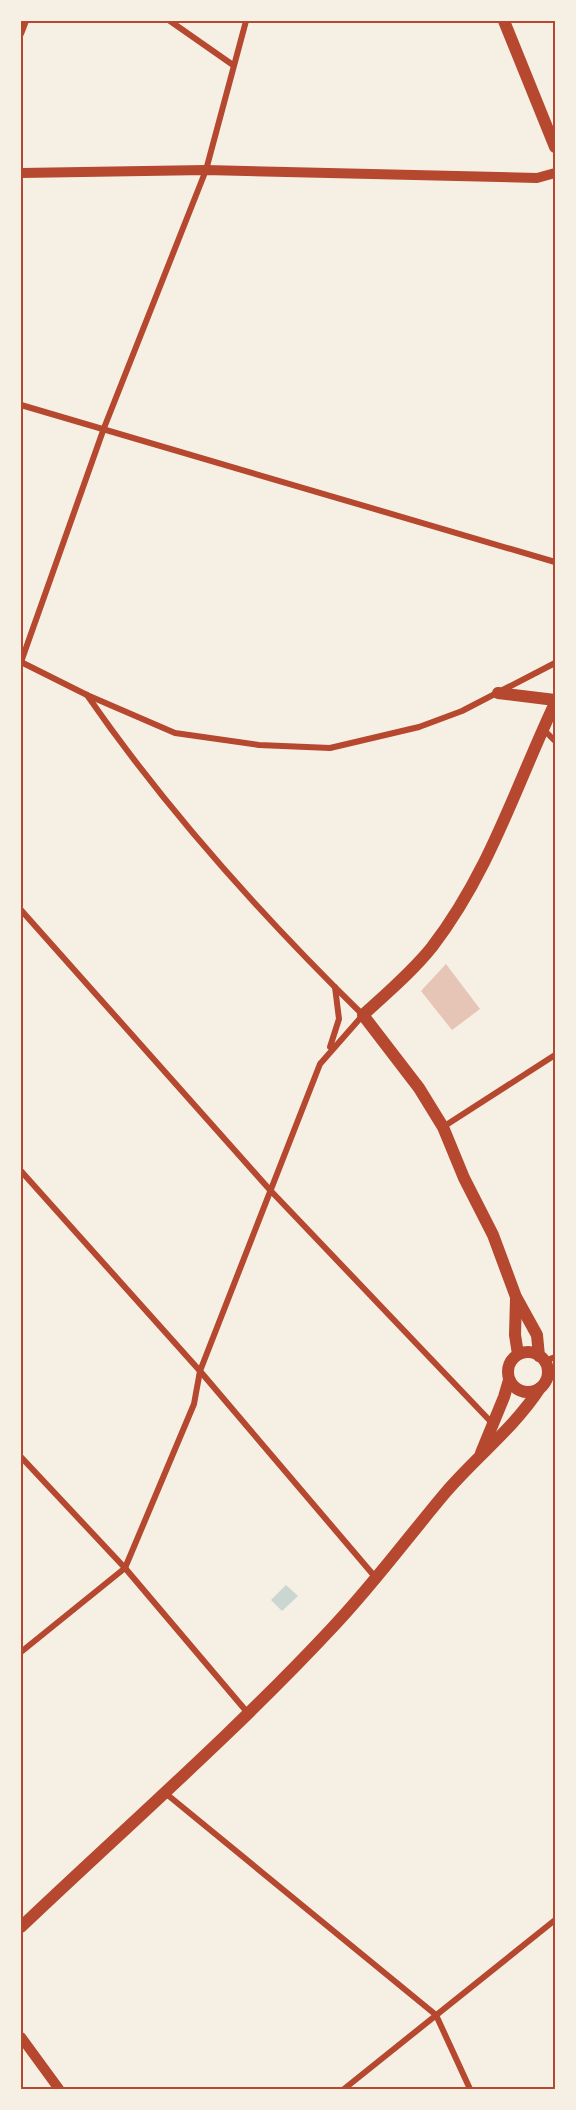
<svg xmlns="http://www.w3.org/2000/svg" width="576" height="2110" viewBox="0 0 576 2110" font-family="Overpass,sans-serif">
	<rect width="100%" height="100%" fill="#f6efe4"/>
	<polygon fill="#c9d6d2" points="286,1585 298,1596 282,1611 271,1600"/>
	<polygon fill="#e6c5b7" points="446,964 480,1009 452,1030 421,991"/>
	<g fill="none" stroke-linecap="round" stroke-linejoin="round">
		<g stroke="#b5482f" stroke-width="6">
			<polyline points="170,21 233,65"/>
			<polyline points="21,34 26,21"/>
			<polyline points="21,405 555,562"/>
			<polyline points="21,662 104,428 206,170 246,21"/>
			<polyline points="21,662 87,695 175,733 259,745 330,748 419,727 462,711 555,663"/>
			<polyline points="543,729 555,741"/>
			<polyline points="21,910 270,1190 493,1424"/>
			<polyline points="330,1047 339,1019 335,987"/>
			<polyline points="443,1127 555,1055"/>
			<polyline points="21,1171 200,1371 376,1578"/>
			<polyline points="545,1361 555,1357"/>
			<polyline points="545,1382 555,1375"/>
			<polyline points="21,1457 125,1568 247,1712"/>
			<path d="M21,1652L125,1568L194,1404L200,1371L320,1064L363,1015C262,916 167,811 87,695"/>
			<polyline points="164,1792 436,2015 470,2089"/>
			<polyline points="344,2089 555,1920"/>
		</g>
		<g stroke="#b5482f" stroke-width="10">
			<polyline points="21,173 206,170 537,178 555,173"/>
			<polyline points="21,2037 59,2089"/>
		</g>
		<g stroke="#b5482f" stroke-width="12">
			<polyline points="504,21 555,147"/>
			<polyline points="498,693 555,700"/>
			<polyline points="516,1298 515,1335 518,1354"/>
			<circle cx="528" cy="1372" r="20"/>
			<path d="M539,1356L537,1335L516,1297L493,1235L464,1178L443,1127L419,1088L363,1015C386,994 412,972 432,947C490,871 515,788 555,703"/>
			<polyline points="481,1453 504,1397 509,1380"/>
			<path d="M21,1927C124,1829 235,1732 332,1628C373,1585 408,1537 446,1492C477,1456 514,1428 540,1388"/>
		</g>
	</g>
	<rect width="576" height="2110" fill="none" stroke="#f6efe4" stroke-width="45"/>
	<rect x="22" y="22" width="532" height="2066" fill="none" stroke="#b5482f" stroke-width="2"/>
</svg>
